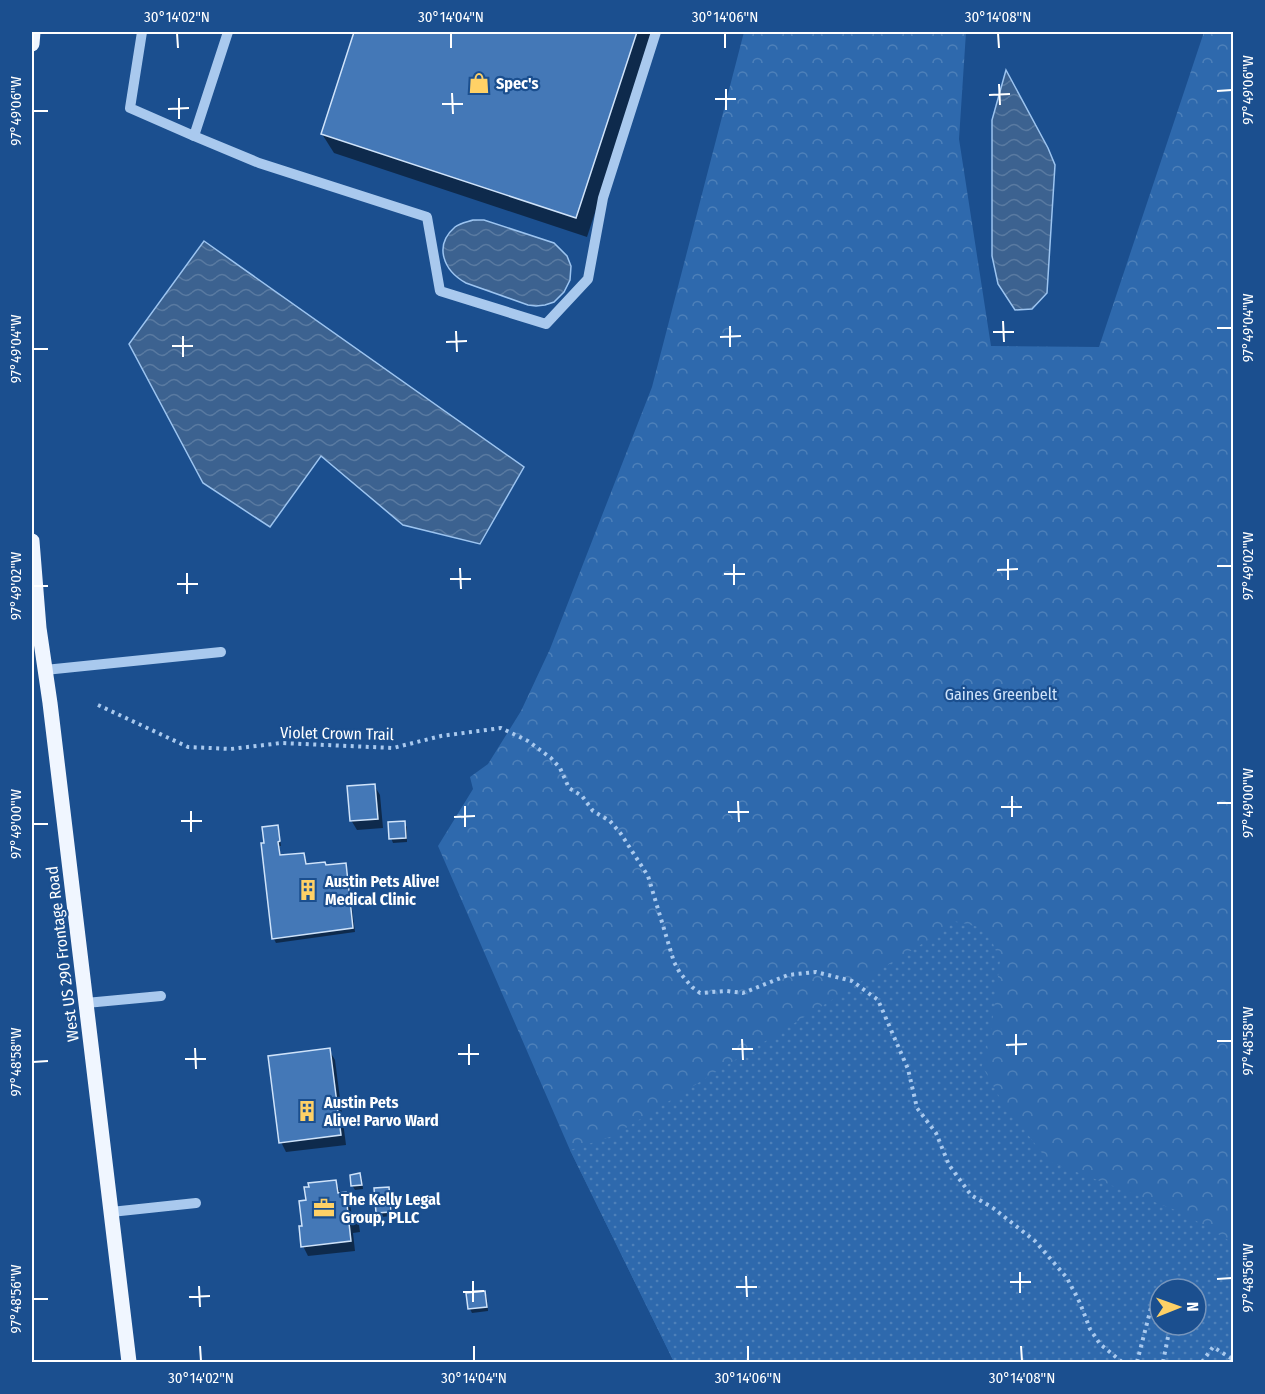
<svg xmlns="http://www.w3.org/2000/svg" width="1265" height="1394" viewBox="0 0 1265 1394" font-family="'Fira Sans Condensed',sans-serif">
	<defs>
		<pattern id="forest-crowns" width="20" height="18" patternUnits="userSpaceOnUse" patternTransform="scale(1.5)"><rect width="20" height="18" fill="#2e69ad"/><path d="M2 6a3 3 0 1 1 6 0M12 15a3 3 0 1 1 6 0" fill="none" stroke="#4d80b9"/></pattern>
		<pattern id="park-dots" width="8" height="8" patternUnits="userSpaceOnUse" patternTransform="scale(1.5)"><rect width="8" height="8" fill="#2e69ad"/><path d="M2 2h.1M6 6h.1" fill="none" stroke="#4d80b9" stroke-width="1.8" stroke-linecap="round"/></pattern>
		<pattern id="water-waves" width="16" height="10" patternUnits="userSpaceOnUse" patternTransform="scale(1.5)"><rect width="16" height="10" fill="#3c6290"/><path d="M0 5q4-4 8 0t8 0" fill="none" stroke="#597aa1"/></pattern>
	</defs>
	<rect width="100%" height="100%" fill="#1b4f8f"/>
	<path fill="url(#forest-crowns)" fill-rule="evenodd" d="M744,32H966L959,139L991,346L1099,347L1204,32H1233V1362H674L570,1150L438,846L473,789L470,777L488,764L521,711L550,649L652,387ZM1160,1289H1196V1325H1160Z"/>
	<path fill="url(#park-dots)" fill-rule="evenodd" d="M954,921L987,929L1000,961L991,1031L982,1066L1000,1098L1048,1161L1183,1213L1233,1243V1362H674L570,1150L613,1136L949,927ZM1160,1289H1196V1325H1160Z"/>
	<g fill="url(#water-waves)" stroke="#9cc4f0" stroke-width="1.5">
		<polygon points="1006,70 1048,148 1055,165 1047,293 1032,309 1015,310 998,284 992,256 992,120"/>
		<path d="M473,220H484L554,243L567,256L571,266L570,280L564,292L554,302L545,305L536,306L528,305L466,283C444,271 433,246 455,227C460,223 467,222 473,220Z"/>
		<polygon points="204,241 524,467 480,544 403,525 321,456 270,527 203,483 129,344"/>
	</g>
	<g fill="#0007">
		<polygon points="356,32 654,32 587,237 334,153 322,134"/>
		<polygon points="374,785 380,795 383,828 357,830 351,820"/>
		<polygon points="404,823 407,827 407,842 393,843 391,838"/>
		<polygon points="277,827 279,831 281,846 279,846 281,857 303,854 306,859 307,866 326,866 345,864 347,868 355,932 276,943 274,939"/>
		<polygon points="329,1050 335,1060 346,1145 286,1152 281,1142"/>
		<polygon points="360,1175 362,1179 363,1189 355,1190 352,1185"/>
		<polygon points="335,1181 341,1194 345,1194 350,1204 352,1216 353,1216 359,1225 360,1232 353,1233 355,1251 308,1256 303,1246 307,1202"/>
		<polygon points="388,1188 390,1193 393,1216 380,1217 378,1213"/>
		<polygon points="484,1292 487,1297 488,1311 472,1313 470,1309"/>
	</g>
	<g fill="#4478b7" stroke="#cfe3fa" stroke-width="1.5">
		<polygon points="354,32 637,32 576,218 321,134"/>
		<polygon points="375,784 378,819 350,821 347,786"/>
		<polygon points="405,821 406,838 389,839 388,822"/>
		<polygon points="278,825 280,841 278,842 280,855 304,853 306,864 325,862 326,865 346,863 353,928 272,939 261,843 264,843 262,827"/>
		<polygon points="330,1048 341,1135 279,1143 268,1056"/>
		<polygon points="360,1173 362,1185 351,1186 350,1175"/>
		<polygon points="336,1180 338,1193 346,1192 348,1214 354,1214 355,1222 349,1223 351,1241 301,1247 299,1226 302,1226 299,1201 306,1200 304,1187 309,1187 308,1183"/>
		<polygon points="389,1187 391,1212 376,1213 374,1188"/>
		<polygon points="485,1291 487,1307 468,1309 466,1293"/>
	</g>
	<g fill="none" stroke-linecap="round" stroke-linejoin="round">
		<g stroke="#a9c9ee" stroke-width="4" stroke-dasharray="3 4.5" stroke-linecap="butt">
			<polyline points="98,705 188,747 231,749 281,743 393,748 441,736 501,728 528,741 551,758 560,768 569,788 582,796 593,811 610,821 621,834 648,876 674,962 680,973 692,987 700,993 727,991 743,993 788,975 816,972 852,981 878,1000 908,1069 917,1108 936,1133 949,1165 971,1195 993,1208 1035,1241 1067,1278 1080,1303 1090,1329 1100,1344 1122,1362"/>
			<polyline points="1137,1362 1153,1300 1160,1311"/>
			<polyline points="1163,1362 1170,1327 1169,1325"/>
			<polyline points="1202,1362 1213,1347 1234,1360"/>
		</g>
		<g stroke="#a9c9ee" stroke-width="10">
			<polyline points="142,32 130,108 194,136 228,32"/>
			<polyline points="194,136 259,163 427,217 440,291 546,324 588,279 603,198 656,32"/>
			<polyline points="45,670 221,652"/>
			<polyline points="86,1003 161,996"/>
			<polyline points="111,1212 196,1203"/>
		</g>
		<g stroke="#f0f6ff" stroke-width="15">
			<polyline points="32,44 33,32"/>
			<polyline points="32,541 39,628 50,703 129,1362"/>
		</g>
	</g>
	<path fill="none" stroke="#fff" stroke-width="2" d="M177,33L178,48M451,33V48M725,33V48M998,33L999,48M999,84L1000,105M726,89V110M1217,91L1232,90M452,93L453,114M989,95L1010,94M179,98V119M715,99H736M442,104H463M168,109L189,108M33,111H48M1003,321L1004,342M730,326V347M1217,328H1232M456,331L457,352M993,332H1014M183,336V357M720,337L741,336M446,342L467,341M172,346H193M33,349H48M1008,559V580M734,564V585M1217,566H1232M460,568L461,589M997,570L1018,569M187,573V594M724,574H745M450,579H471M177,584H198M33,586H48M1012,796V817M738,801L739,822M1217,803H1232M465,806V827M1001,807H1022M191,811V832M728,812H749M454,817L475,816M181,821H202M33,824H48M1016,1034V1055M742,1039L743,1060M1217,1041H1232M469,1044V1065M1006,1045L1027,1044M195,1048L196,1069M732,1049H753M458,1054H479M185,1059H206M33,1062L48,1061M1020,1272V1293M746,1276L747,1297M1217,1279L1232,1278M473,1281V1302M1010,1282H1031M199,1286L200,1307M736,1287H757M463,1292L484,1291M189,1297L210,1296M33,1299H48M200,1346L201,1361M474,1346V1361M748,1346V1361M1021,1346L1022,1361"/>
	<defs>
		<symbol id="shop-bare" viewBox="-9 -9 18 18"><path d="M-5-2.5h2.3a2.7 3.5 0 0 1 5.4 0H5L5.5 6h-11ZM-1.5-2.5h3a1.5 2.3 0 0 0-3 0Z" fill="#ffd166" stroke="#1b4f8f" stroke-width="2.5" paint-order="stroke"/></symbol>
		<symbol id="building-bare" viewBox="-9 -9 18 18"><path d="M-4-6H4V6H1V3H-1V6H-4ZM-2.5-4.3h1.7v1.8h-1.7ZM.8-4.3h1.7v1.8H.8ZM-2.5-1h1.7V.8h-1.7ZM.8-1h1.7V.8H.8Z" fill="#ffd166" stroke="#1b4f8f" stroke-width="2.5" paint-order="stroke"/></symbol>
		<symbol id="office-bare" viewBox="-9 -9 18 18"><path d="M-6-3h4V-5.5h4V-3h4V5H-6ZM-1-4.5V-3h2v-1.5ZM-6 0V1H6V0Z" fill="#ffd166" stroke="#1b4f8f" stroke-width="2.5" paint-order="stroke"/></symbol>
	</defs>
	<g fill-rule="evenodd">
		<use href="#shop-bare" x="464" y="68" width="30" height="30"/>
		<use href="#building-bare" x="293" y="875" width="30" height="30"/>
		<use href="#building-bare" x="292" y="1096" width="30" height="30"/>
		<use href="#office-bare" x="309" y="1193" width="30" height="30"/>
	</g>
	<g text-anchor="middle" stroke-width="4.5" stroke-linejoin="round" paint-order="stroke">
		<g font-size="16" font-weight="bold" fill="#fff" stroke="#1b4f8f" text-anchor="start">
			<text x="496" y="89">Spec's</text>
			<text x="325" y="887">Austin Pets Alive!<tspan x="325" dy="18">Medical Clinic</tspan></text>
			<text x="324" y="1108">Austin Pets<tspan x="324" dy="18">Alive! Parvo Ward</tspan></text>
			<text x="341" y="1205">The Kelly Legal<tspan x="341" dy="18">Group, PLLC</tspan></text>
		</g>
		<g font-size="16" fill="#cfe3fa" stroke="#1b4f8f">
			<text x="1001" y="700">Gaines Greenbelt</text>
		</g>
		<g font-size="16" fill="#fff" stroke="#1b4f8f">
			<text transform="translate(337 733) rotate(1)" y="6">Violet Crown Trail</text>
			<text transform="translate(62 954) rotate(-97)" y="6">West US 290 Frontage Road</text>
		</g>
	</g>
	<rect width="1265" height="1394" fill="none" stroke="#1b4f8f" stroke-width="66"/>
	<g transform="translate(1178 1307) rotate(89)"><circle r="28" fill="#1b4f8f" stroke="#7695bc" stroke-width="1.5"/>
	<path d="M0-4.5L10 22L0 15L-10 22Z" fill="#ffd166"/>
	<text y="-9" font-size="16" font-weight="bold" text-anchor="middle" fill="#ffffff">N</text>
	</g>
	<rect x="33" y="33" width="1199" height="1328" fill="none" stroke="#fff" stroke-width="2"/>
	<g font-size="15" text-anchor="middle" fill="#fff">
		<text x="177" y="22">30°14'02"N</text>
		<text x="451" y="22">30°14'04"N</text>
		<text x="725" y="22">30°14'06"N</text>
		<text x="998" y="22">30°14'08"N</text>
		<text transform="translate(1248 90) rotate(-90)" y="5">97°49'06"W</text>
		<text transform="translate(16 111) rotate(-90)" y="5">97°49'06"W</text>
		<text transform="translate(1248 328) rotate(-90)" y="5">97°49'04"W</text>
		<text transform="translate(16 349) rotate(-90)" y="5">97°49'04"W</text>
		<text transform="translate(1248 566) rotate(-90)" y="5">97°49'02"W</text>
		<text transform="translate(16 586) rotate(-90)" y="5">97°49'02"W</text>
		<text transform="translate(1248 803) rotate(-90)" y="5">97°49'00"W</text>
		<text transform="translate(16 824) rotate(-90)" y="5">97°49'00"W</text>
		<text transform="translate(1248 1041) rotate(-90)" y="5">97°48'58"W</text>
		<text transform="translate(16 1062) rotate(-90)" y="5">97°48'58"W</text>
		<text transform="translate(1248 1278) rotate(-90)" y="5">97°48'56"W</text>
		<text transform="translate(16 1299) rotate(-90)" y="5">97°48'56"W</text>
		<text x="201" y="1383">30°14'02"N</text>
		<text x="474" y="1383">30°14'04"N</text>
		<text x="748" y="1383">30°14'06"N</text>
		<text x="1022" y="1383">30°14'08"N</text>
	</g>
</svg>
